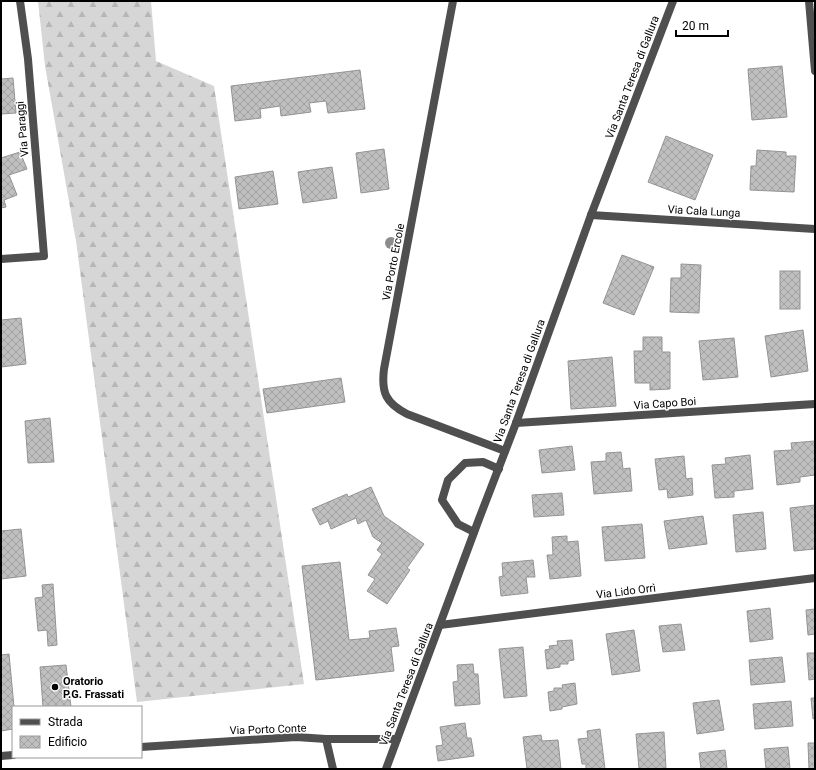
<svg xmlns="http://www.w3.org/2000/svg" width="816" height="770" viewBox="0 0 816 770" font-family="Roboto,sans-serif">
	<defs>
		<pattern id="forest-firs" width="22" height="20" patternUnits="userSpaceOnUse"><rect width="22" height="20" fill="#d6d6d6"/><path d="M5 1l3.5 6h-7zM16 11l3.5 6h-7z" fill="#b6b6b6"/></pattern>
		<pattern id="building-cross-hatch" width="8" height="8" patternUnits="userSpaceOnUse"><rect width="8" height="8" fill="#bfbfbf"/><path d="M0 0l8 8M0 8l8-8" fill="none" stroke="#a2a2a2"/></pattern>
	</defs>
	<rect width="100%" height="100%" fill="#fff"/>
	<polygon fill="url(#forest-firs)" points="38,1 151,1 156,61 214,86 304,684 137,702 76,241 45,66"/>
	<g fill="url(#building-cross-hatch)" stroke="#939393">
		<polygon points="782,66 787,117 752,120 748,69"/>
		<polygon points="360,70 365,109 328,113 326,101 309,103 311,112 281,116 280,106 260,109 261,118 235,121 231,86"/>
		<polygon points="13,78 16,113 1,114 1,79"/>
		<polygon points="666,136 713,155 695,200 648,182"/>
		<polygon points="384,149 389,189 361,193 356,153"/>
		<polygon points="757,150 786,152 786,156 796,156 794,192 750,190 751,166 756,166"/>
		<polygon points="20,152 27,169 9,175 17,195 4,200 6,207 1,208 1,158"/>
		<polygon points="332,167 337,198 303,203 298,172"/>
		<polygon points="273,171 278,204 239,209 235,177"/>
		<polygon points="622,255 654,267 634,315 603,303"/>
		<polygon points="681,264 701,265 699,313 670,312 671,278 681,278"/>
		<rect x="780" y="271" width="20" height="38"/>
		<polygon points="21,318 26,364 1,367 1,320"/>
		<polygon points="803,330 808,371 771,377 765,336"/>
		<polygon points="643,337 662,337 662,352 670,352 670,389 650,390 650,383 635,383 634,351 643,351"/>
		<polygon points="734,338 738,377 703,380 699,341"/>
		<polygon points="612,357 616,406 571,409 568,361"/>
		<polygon points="341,378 345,402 267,413 263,389"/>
		<polygon points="50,418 54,462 28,463 25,421"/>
		<polygon points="815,441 815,475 800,477 800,482 777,485 774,451 792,450 791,443"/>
		<polygon points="572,446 575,470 542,473 539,450"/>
		<polygon points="621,452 623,469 630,468 632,491 594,494 591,462 606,461 606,453"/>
		<polygon points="750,455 753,489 734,491 734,497 715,498 712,465 726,464 725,458"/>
		<polygon points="684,456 686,479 692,478 693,495 668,498 667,489 659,490 655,459"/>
		<polygon points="371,487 384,516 424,544 407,568 410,570 387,604 367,591 375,579 368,575 382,554 377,550 382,543 373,537 366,520 358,524 356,518 331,529 328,521 320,525 312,509 347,494 348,497"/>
		<polygon points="562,493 564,515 534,517 532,495"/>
		<polygon points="815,505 815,549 794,551 790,508"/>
		<polygon points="763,512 766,549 736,552 733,515"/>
		<polygon points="703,516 707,544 669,549 664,521"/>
		<polygon points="642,524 645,558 605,561 602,527"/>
		<polygon points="21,529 26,576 1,579 1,531"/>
		<polygon points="567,536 567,542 578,541 581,576 550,579 547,555 553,555 552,537"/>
		<polygon points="533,560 535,577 526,577 528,593 501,596 499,577 503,576 502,563"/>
		<polygon points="340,562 349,640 370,638 369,631 396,628 399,646 391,647 394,671 316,680 302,566"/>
		<polygon points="53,584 57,645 48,646 47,630 38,631 35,598 43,597 42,585"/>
		<polygon points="770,608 773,639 750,642 747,611"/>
		<polygon points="815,609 815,634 808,635 806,610"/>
		<polygon points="681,624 685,650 663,652 659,626"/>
		<polygon points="634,630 640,671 612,675 606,634"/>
		<polygon points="572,640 574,660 568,661 568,664 560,664 560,667 547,669 545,650 550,649 549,646 558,645 557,641"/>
		<polygon points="523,647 527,696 504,698 499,649"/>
		<polygon points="807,653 815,653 815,679 809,680"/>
		<polygon points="9,654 14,707 13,729 1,731 1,655"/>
		<polygon points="782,657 785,682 751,685 749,660"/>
		<polygon points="473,664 474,674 478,674 480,704 455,706 453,682 458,681 457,665"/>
		<polygon points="66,665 71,707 43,707 40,667"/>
		<polygon points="575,683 577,704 562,707 562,709 550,711 548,692 554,691 554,688 563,688 562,685"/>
		<polygon points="811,698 815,698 815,718 813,719"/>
		<polygon points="719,700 724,730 697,734 693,703"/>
		<polygon points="791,701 793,726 755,729 753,704"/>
		<polygon points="465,723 467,738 471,738 474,756 438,761 436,746 443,745 440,727"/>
		<polygon points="600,729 605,769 586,769 586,764 582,764 578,739 588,738 587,731"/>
		<polygon points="664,732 666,769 639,769 636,734"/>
		<polygon points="541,735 542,741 558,740 561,769 527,769 523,737"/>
		<polygon points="808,743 815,743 815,769 809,769"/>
		<polygon points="788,747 790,769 766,769 764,749"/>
		<polygon points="725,750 727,769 701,769 699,753"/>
	</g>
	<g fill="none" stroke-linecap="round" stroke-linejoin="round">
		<g stroke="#4f4f4f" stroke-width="8">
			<path d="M453,1L384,369C381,393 386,403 407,414L505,451"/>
			<polyline points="809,1 815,71"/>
			<polyline points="591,215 815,229"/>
			<polyline points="1,259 44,256 28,59 20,1"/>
			<polyline points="516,423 815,404"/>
			<polyline points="474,532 458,524 442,500 448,480 465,463 483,462 499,469"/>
			<polyline points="440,625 815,578"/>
			<polyline points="326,739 333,769"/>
			<polyline points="141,747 296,737 326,739 397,739"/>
			<polyline points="1,756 13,755"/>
			<polyline points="386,769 479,519 516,423 591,215 673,1"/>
		</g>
	</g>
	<circle fill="#8c8c8c" cx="391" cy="243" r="6"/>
	<circle fill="#000" stroke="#fff" stroke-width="1.5" cx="55" cy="687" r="4"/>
	<g text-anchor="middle" stroke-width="3" stroke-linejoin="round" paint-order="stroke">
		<g font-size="11" fill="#000" stroke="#fff">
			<text transform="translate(632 77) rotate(-69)" y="4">Via Santa Teresa di Gallura</text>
			<text transform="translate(22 129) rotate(-95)" y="4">Via Paraggi</text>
			<text transform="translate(704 211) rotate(3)" y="4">Via Cala Lunga</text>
			<text transform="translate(393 262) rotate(-79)" y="4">Via Porto Ercole</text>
			<text transform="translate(519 381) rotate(-70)" y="4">Via Santa Teresa di Gallura</text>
			<text transform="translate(665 403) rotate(-4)" y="4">Via Capo Boi</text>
			<text transform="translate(626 591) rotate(-7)" y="4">Via Lido Orrì</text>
			<text transform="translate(406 684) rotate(-69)" y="4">Via Santa Teresa di Gallura</text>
			<text transform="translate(268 729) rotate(-2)" y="4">Via Porto Conte</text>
		</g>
		<g font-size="11" font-weight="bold" fill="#000" stroke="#fff" text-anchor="start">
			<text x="63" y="685">Oratorio<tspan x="63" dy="13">P.G. Frassati</tspan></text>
		</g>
	</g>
	<rect width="816" height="770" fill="none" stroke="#000000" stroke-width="4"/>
	<rect x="12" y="706" width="130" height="52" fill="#ffffff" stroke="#999999"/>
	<rect x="20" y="719" width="20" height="6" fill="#4f4f4f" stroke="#999999"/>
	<text x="48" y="726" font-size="12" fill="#000000">Strada</text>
	<rect x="20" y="736" width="20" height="12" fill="url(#building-cross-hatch)" stroke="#999999"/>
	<text x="48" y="746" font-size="12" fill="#000000">Edificio</text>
	<path d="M676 30v6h52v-6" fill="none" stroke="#000000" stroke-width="2"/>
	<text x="682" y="30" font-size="12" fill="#000000" stroke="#ffffff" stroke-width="3" paint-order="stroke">20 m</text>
</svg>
